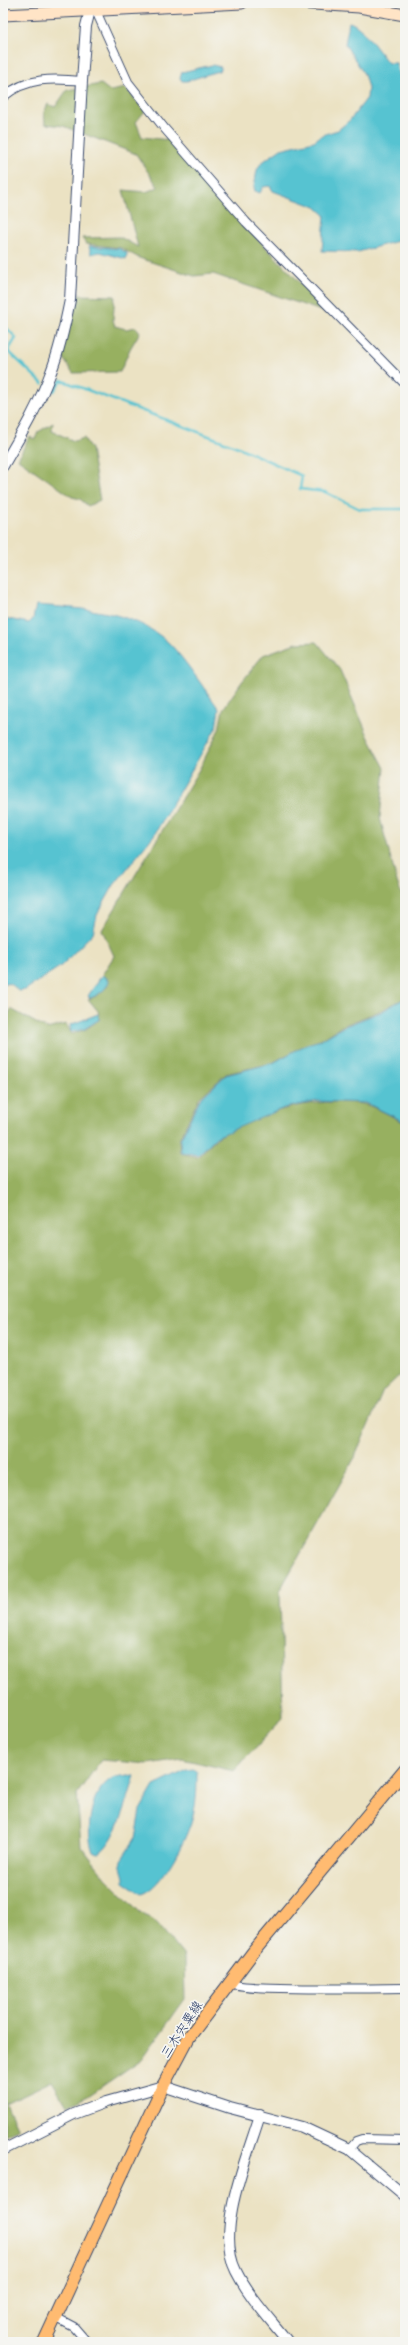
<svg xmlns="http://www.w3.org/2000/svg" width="408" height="2345" viewBox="0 0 408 2345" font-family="Sriracha,'Klee One',sans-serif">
	<rect width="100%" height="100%" fill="#f6f6f2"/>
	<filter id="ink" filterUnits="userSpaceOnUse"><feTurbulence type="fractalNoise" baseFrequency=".025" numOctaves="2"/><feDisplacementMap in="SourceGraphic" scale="8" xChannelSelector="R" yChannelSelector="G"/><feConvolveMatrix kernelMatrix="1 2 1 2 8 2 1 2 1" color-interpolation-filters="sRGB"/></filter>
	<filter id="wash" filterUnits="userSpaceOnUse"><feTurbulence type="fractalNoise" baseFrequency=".012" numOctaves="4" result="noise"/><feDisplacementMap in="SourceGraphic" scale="16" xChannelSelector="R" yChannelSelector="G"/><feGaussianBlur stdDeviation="0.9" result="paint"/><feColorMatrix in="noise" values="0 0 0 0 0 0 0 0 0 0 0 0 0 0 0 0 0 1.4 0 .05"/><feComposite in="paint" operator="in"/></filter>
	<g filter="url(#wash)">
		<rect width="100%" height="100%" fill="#ebe2c3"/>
		<g fill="#97b061" stroke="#597060">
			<polygon points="101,84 110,91 126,88 145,111 136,122 142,137 170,140 217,196 330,314 213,274 194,276 139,258 121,248 86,244 82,238 120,237 138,247 123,190 146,192 158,187 136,154 63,126 45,124 44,112 48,104 55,107 67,90"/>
			<polygon points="77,295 115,296 113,320 115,326 126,329 136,327 140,332 130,349 120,372 73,373 61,355"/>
			<polygon points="53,423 52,431 74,441 84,438 91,449 100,500 88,506 80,499 72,497 18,459 29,437 35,439 38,432"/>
			<path d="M317,642L340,670L369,738L385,768L380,818L397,882L405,903V998L380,1011L342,1026L321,1040L307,1044L272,1063L226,1074L199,1098L179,1140L180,1153L198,1157C204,1151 211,1142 218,1137C261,1112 313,1096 363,1104C377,1107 392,1117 405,1123V1370L383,1391L354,1459L280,1590L283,1718L234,1771L182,1759L148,1764L101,1760L77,1794L81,1846L106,1878L140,1912L157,1923L184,1956L185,1999L142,2059L88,2096L67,2106L52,2081L6,2103L18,2129L3,2135V1025L11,1009L47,1029L66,1024L72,1034L86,1029L100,1019L98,1011L88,999C97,997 108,989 109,980L102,975L114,956L102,930L200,768L219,729L223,709L241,683L263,655L296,643Z"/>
		</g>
		<g fill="#57c3d1" stroke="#397998">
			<path d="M349,22C362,25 379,52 388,63H396L405,102V239L358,252L322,251L325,215L316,207L273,191L270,186L263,187L260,193L255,191L254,187L257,170L261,163L281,149L314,141L322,135L338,130L350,120L367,98L368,88L364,74L345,44Z"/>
			<polygon points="212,65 221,67 221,70 187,81 182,81 180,78 182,72"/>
			<polygon points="89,246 120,249 127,253 126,259 100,252 91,254"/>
			<path d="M36,605C83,609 132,609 169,643C185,659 205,690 219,709L216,728L154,835L114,885L97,915L93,933L61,966L25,990L19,991L11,984L3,983V618L29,623L33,619Z"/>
			<path d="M102,975L109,980C108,989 97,996 90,998L88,996Z"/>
			<polygon points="405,998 405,1122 366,1103 318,1101 284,1108 216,1137 198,1155 181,1152 180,1140 200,1099 226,1075 273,1063 307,1044 321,1040 343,1027 381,1012"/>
			<polygon points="98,1014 100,1019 84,1029 71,1032 70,1025"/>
			<path d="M187,1770L193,1769L197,1771C197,1786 197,1801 193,1815C189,1835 162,1889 141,1894L124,1882C125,1874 119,1868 121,1860L135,1839L140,1810L154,1786Z"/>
			<path d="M129,1775L135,1776C128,1797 117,1844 97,1854L93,1852C85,1831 90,1792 111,1779C116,1776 123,1776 129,1775Z"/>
		</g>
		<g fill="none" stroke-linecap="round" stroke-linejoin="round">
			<g stroke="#57c3d1" stroke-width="2.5">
				<polyline points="3,324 16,338 8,351 43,384"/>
				<polyline points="47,386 54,391 61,380 238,447 302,476 300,489 325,492 360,509 405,509"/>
			</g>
		</g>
	</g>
	<g filter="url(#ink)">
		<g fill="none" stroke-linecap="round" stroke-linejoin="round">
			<defs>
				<g id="minor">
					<polyline points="72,3 88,10"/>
					<polyline points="96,11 128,82 165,129 246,222 405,384"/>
					<path d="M3,97C27,77 53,78 82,81"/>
					<path d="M230,1983C240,1991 381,1988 405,1988"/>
					<polyline points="349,2149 356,2141 362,2139 405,2140"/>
					<polyline points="55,2317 74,2327 87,2342"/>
				</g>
				<g id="tertiary">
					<path d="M3,466C21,435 39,405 51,372C60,349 65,325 70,300L82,81L86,26L92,3"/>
					<path d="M260,2115C247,2158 215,2230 236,2271C249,2297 270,2319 288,2342"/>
					<polyline points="3,2150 74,2114 106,2102 163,2086 230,2108 302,2127 349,2149 405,2196"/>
				</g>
				<g id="secondary">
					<polyline points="298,3 359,7 405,15"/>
					<polyline points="3,15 242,3"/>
				</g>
				<polyline id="primary" points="44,2342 163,2086 189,2037 254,1951 405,1770"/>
			</defs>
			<use href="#minor" stroke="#3a4a6d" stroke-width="10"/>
			<use href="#tertiary" stroke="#3a4a6d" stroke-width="12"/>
			<use href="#secondary" stroke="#3a4a6d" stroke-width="13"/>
			<use href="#primary" stroke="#3a4a6d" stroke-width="14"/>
			<use href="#minor" stroke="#fff" stroke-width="8"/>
			<use href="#tertiary" stroke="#fff" stroke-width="10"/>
			<use href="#secondary" stroke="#ffe4c6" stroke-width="11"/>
			<use href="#primary" stroke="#ffbb71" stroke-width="12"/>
		</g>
	</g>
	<g text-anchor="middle" stroke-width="3.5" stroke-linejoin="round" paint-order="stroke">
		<g font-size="13" fill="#1b2f5e" stroke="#f6f6f2">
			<text transform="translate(181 2029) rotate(-57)" y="5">三木宍粟線</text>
		</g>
	</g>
	<rect width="408" height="2345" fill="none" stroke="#f6f6f2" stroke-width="16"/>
</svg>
